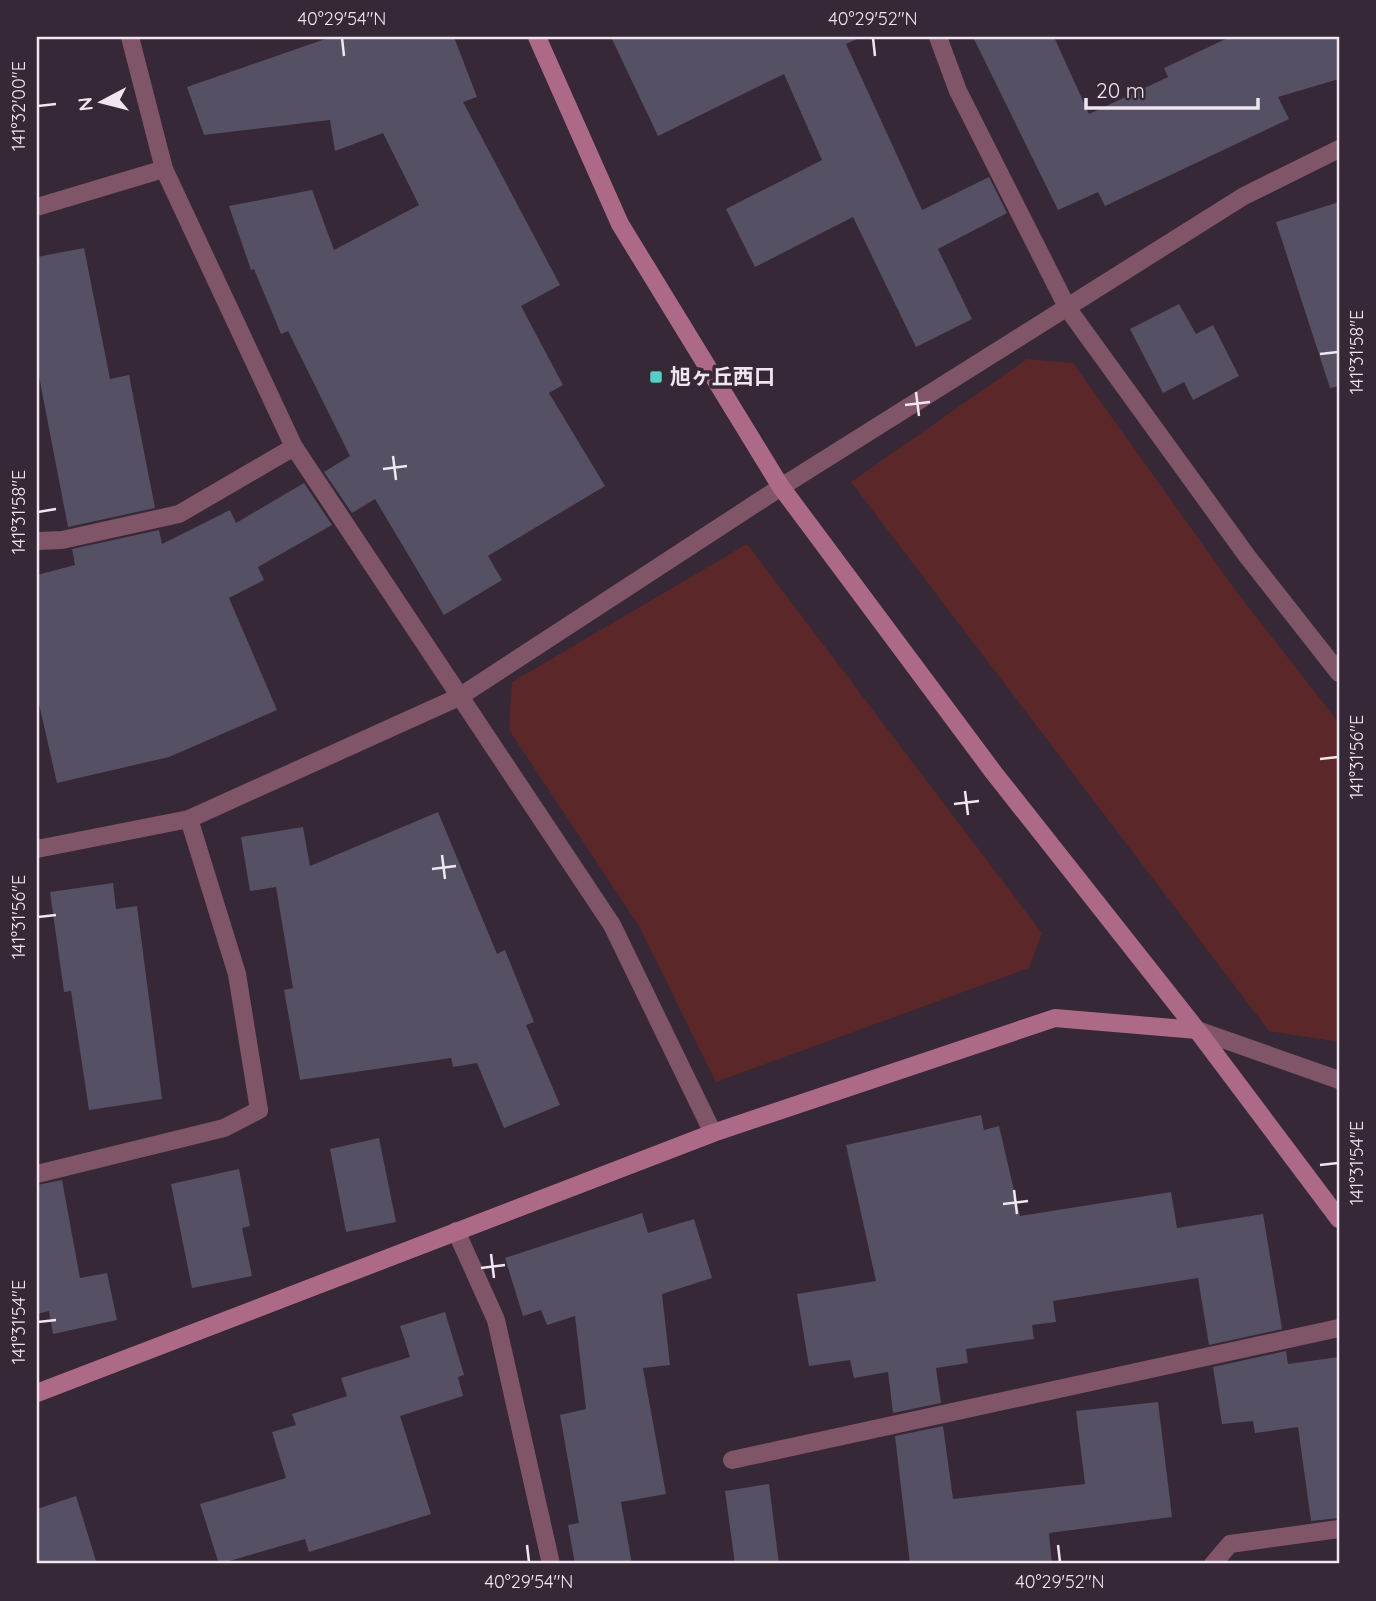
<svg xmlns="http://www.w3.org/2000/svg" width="1376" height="1601" viewBox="0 0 1376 1601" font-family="Quicksand,'Noto Sans JP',sans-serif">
	<rect width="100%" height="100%" fill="#362836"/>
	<g fill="#5b2728">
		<polygon points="1027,359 1073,363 1236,591 1339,723 1339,1042 1269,1031 851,482"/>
		<polygon points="747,544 1042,933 1029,968 716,1082 639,926 509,730 512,682"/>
	</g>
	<g fill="#555064">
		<polygon points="331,37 454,37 477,97 463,102 560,285 521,306 563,385 549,393 605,486 488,556 502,580 444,615 375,499 352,513 324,472 350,456 288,331 281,334 254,269 251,270 229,206 312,190 334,250 419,205 383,133 335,151 330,120 204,135 187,87"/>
		<polygon points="611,37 861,37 846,44 922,210 989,177 1007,213 938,249 972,319 916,347 853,217 755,267 726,209 822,160 784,74 658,136"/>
		<polygon points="973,37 1054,37 1089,114 1168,77 1164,68 1230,37 1339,37 1339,79 1278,97 1289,119 1105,206 1098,192 1058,210"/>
		<polygon points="1339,202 1339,386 1330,388 1276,222"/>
		<polygon points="84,248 110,379 129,375 155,508 68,527 37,366 37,257"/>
		<polygon points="1179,304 1196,334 1213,325 1239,376 1193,400 1184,382 1163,393 1130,329"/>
		<polygon points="304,483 332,525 258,567 264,580 229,598 277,710 169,757 57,783 37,695 37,575 75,565 72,549 159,530 162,544 230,510 236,523"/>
		<polygon points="438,812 497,954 505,950 534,1022 526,1025 560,1105 504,1128 477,1063 453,1067 451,1058 300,1080 284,990 293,988 276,887 250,891 241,837 303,827 310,866"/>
		<polygon points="113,883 116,909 137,906 162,1099 89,1110 71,991 64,992 50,892"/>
		<polygon points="981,1115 984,1130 999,1126 1020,1216 1171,1192 1177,1228 1263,1214 1282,1329 1209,1345 1198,1278 1053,1301 1056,1322 1032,1325 1034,1339 966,1349 968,1363 936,1368 941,1403 893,1413 888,1372 854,1378 850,1360 809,1366 797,1294 876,1281 846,1145"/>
		<polygon points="379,1138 396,1222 346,1232 330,1149"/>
		<polygon points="239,1169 250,1226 242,1228 252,1276 192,1288 171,1184"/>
		<polygon points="62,1180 80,1278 107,1273 117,1320 53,1334 49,1311 37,1314 37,1185"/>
		<polygon points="642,1213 648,1233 694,1219 712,1278 662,1294 670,1365 643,1368 666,1494 621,1502 632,1564 575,1564 568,1525 579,1523 560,1415 586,1409 575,1316 547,1325 541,1310 523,1316 505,1258"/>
		<polygon points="445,1312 464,1375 458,1377 463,1396 400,1416 431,1514 309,1552 305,1539 219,1564 200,1504 286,1478 272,1432 296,1425 292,1414 347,1396 341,1378 410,1357 400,1326"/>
		<polygon points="1286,1351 1288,1364 1339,1357 1339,1518 1311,1521 1298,1427 1255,1433 1253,1421 1222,1424 1213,1367"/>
		<polygon points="1158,1402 1172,1517 1049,1533 1052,1564 910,1564 895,1436 943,1426 953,1499 1085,1484 1076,1411"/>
		<polygon points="769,1484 779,1564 735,1564 725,1491"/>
		<polygon points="76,1496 97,1564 37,1564 37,1509"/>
	</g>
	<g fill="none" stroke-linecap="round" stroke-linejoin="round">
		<g stroke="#805567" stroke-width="18">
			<polyline points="130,37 164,169 294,447 612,925 713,1133"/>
			<polyline points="938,37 958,91 1068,309 1247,556 1339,673"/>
			<polyline points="37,207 164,169"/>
			<polyline points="37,541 62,540 179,514 294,447"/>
			<polyline points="37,849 189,819 459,697 781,487 1244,196 1339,149"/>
			<polyline points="1197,1030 1339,1080"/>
			<polyline points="37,1174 224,1128 259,1110 237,974 189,819"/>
			<polyline points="456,1231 496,1320 551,1564"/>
			<polyline points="732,1460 1339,1328"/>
			<polyline points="1213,1564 1230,1544 1339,1529"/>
		</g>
		<g stroke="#ad6a87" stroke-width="18">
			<polyline points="537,37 620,224 781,487 994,773 1197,1030 1339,1219"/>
			<polyline points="37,1393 713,1133 1055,1018 1197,1030"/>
		</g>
	</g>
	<path fill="none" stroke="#efe6ef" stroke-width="2.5" d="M342,38L344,56M873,38L875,56M38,106L56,104M1320,354L1338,352M916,392L919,416M905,405L930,402M393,456L396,480M383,469L407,466M38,512L56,509M1320,759L1338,757M965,791L968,815M954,804L979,801M442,855L445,879M432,869L456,866M38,917L56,915M1320,1165L1338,1163M1014,1190L1017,1214M1003,1204L1028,1201M491,1254L494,1278M481,1268L505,1265M38,1322L56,1320M527,1545L529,1562M1058,1545L1060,1562"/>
	<rect fill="#56cec3" stroke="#362836" stroke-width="2.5" x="649" y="370" width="14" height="14" rx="3.5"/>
	<g text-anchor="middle" stroke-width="7" stroke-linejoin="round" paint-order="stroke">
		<g font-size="21" font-weight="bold" fill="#efe6ef" stroke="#362836" text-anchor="start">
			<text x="670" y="384">旭ヶ丘西口</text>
		</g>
	</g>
	<rect width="1376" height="1601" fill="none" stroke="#362836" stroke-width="77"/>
	<g transform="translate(102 102) rotate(263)" stroke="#362836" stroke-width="5" paint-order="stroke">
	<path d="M0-5L12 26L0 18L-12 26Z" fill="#efe6ef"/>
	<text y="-10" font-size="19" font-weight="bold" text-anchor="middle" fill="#efe6ef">N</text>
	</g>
	<path d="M1086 98v10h172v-10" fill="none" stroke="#efe6ef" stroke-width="3.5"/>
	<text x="1096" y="98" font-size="21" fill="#efe6ef" stroke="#362836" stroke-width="5" paint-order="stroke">20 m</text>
	<rect x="38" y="38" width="1300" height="1524" fill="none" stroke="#efe6ef" stroke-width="2.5"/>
	<g font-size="18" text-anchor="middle" fill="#efe6ef">
		<text x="342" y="25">40°29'54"N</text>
		<text x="873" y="25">40°29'52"N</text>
		<text transform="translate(19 106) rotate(-90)" y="6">141°32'00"E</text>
		<text transform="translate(1357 352) rotate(-90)" y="6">141°31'58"E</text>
		<text transform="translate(19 512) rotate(-90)" y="6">141°31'58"E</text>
		<text transform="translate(1357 757) rotate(-90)" y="6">141°31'56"E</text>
		<text transform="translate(19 917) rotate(-90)" y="6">141°31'56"E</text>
		<text transform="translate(1357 1163) rotate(-90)" y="6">141°31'54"E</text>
		<text transform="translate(19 1322) rotate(-90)" y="6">141°31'54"E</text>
		<text x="529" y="1588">40°29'54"N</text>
		<text x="1060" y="1588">40°29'52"N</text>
	</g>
</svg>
